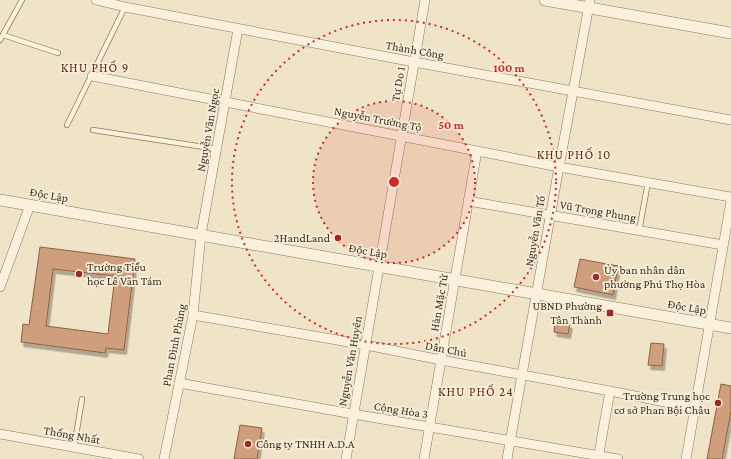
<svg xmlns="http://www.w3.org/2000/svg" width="731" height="459" viewBox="0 0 731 459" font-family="'Crimson Pro',serif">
	<defs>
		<filter id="shadow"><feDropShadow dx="2.5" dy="4.5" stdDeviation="0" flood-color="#0004"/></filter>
	</defs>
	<rect width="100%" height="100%" fill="#f0e4c8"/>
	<g fill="#cf9f7d" stroke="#8d5f41" fill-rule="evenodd" filter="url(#shadow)">
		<path d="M40,247L135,259L124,350L106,348L105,353L21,342L23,324L29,325ZM53,269L115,276L108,334L46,326Z"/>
		<polygon points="580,259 618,266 613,295 574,287"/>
		<polygon points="555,322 570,324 568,334 554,332"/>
		<polygon points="651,343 664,344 662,366 648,365"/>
		<polygon points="721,384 731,386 731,411 722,459 707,459"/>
		<polygon points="240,425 262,428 257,459 234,459"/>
	</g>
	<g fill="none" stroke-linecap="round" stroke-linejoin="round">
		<defs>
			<g id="service">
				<polyline points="3,35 58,53"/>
				<polyline points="0,40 22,0"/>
				<polyline points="67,125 125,7"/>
				<polyline points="93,130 217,149"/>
				<polyline points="639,231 648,182"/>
				<polyline points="74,448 82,399"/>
			</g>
			<g id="minor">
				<polyline points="96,0 125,7 414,62 731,120"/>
				<polyline points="92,76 559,167 731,197"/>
				<polyline points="468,201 723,245"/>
				<polyline points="0,287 30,205"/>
				<polyline points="193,315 366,345 441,360 610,391 695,408"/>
				<polyline points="179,383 353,414 618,459"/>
				<polyline points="0,434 139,459"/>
				<polyline points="164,459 193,315 201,235 238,29"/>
				<polyline points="346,459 425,0"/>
				<polyline points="424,459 477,151"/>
				<polyline points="507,459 559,167 590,0"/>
				<polyline points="598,459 610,391"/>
				<polyline points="686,459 731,201"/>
			</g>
			<g id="tertiary">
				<polyline points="545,0 731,33"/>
				<polyline points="0,200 731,328"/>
			</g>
		</defs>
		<use href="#service" stroke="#8d765c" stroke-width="6"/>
		<use href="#minor" stroke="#8d765c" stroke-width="10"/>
		<use href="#tertiary" stroke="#8d765c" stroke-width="12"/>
		<use href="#service" stroke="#faf1dc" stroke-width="4.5"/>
		<use href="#minor" stroke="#faf1dc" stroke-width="9"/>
		<use href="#tertiary" stroke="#faf1dc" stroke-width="11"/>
	</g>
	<circle cx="394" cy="182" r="81" fill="#d62828" fill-opacity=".12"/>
	<g fill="none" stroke="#d62828" stroke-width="2" stroke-dasharray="2 4">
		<circle cx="394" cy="182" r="81"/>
		<circle cx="394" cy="182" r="162"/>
	</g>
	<g fill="#9e2a2b" stroke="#f7eed8" stroke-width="1.5">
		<circle cx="338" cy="238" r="4"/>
		<circle cx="79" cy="274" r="4"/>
		<circle cx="596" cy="277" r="4"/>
		<rect x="606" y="309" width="8" height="8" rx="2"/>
		<circle cx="718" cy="403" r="4"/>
		<circle cx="248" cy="444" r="4"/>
	</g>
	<g text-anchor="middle" stroke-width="3.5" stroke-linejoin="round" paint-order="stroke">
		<g font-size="12" fill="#3d2e20" stroke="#f7eed8">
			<text transform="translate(415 50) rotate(10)" y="4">Thành Công</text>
			<text transform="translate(398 84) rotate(-80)" y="4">Tự Do 1</text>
			<text transform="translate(378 119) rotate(11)" y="4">Nguyễn Trường Tộ</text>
			<text transform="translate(208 130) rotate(-80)" y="4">Nguyễn Văn Ngọc</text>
			<text transform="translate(49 195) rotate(10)" y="4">Độc Lập</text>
			<text transform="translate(598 211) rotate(10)" y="4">Vũ Trọng Phụng</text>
			<text transform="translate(535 231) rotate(-80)" y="4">Nguyễn Văn Tố</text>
			<text transform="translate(368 251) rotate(10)" y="4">Độc Lập</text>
			<text transform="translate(439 303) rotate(-80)" y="4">Hàn Mặc Tử</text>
			<text transform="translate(687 307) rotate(10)" y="4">Độc Lập</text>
			<text transform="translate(174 345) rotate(-79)" y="4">Phan Đình Phùng</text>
			<text transform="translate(446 349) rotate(11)" y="4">Dân Chủ</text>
			<text transform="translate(350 361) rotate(-80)" y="4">Nguyễn Văn Huyên</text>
			<text transform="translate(401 410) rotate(9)" y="4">Cộng Hòa 3</text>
			<text transform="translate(72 435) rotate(10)" y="4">Thống Nhất</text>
		</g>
		<g font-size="12" fill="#3d2e20" stroke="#f7eed8" text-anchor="end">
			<text x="330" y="242">2HandLand</text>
			<text x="87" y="271" text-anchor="start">Trường Tiểu<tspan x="87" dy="14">học Lê Văn Tám</tspan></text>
			<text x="604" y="274" text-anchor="start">Ủy ban nhân dân<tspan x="604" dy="14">phường Phú Thọ Hòa</tspan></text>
			<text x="602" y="310">UBND Phường<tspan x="602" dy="14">Tân Thành</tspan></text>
			<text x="710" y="400">Trường Trung học<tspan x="710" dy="14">cơ sở Phan Bội Châu</tspan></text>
			<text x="256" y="448" text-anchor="start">Công ty TNHH A.D.A</text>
		</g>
		<g font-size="13" letter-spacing="1" fill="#6b2e1e" stroke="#f7eed8">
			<text x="95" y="72">KHU PHỐ 9</text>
			<text x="574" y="159">KHU PHỐ 10</text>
			<text x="476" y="396">KHU PHỐ 24</text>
		</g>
	</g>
	<circle cx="394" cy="182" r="6" fill="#d62828" stroke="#f7eed8" stroke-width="2"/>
	<g font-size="12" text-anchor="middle" font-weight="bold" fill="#d62828" stroke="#f7eed8" stroke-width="3.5" stroke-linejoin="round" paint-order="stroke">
		<text x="509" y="72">100 m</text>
		<text x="451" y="129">50 m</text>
	</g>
</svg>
